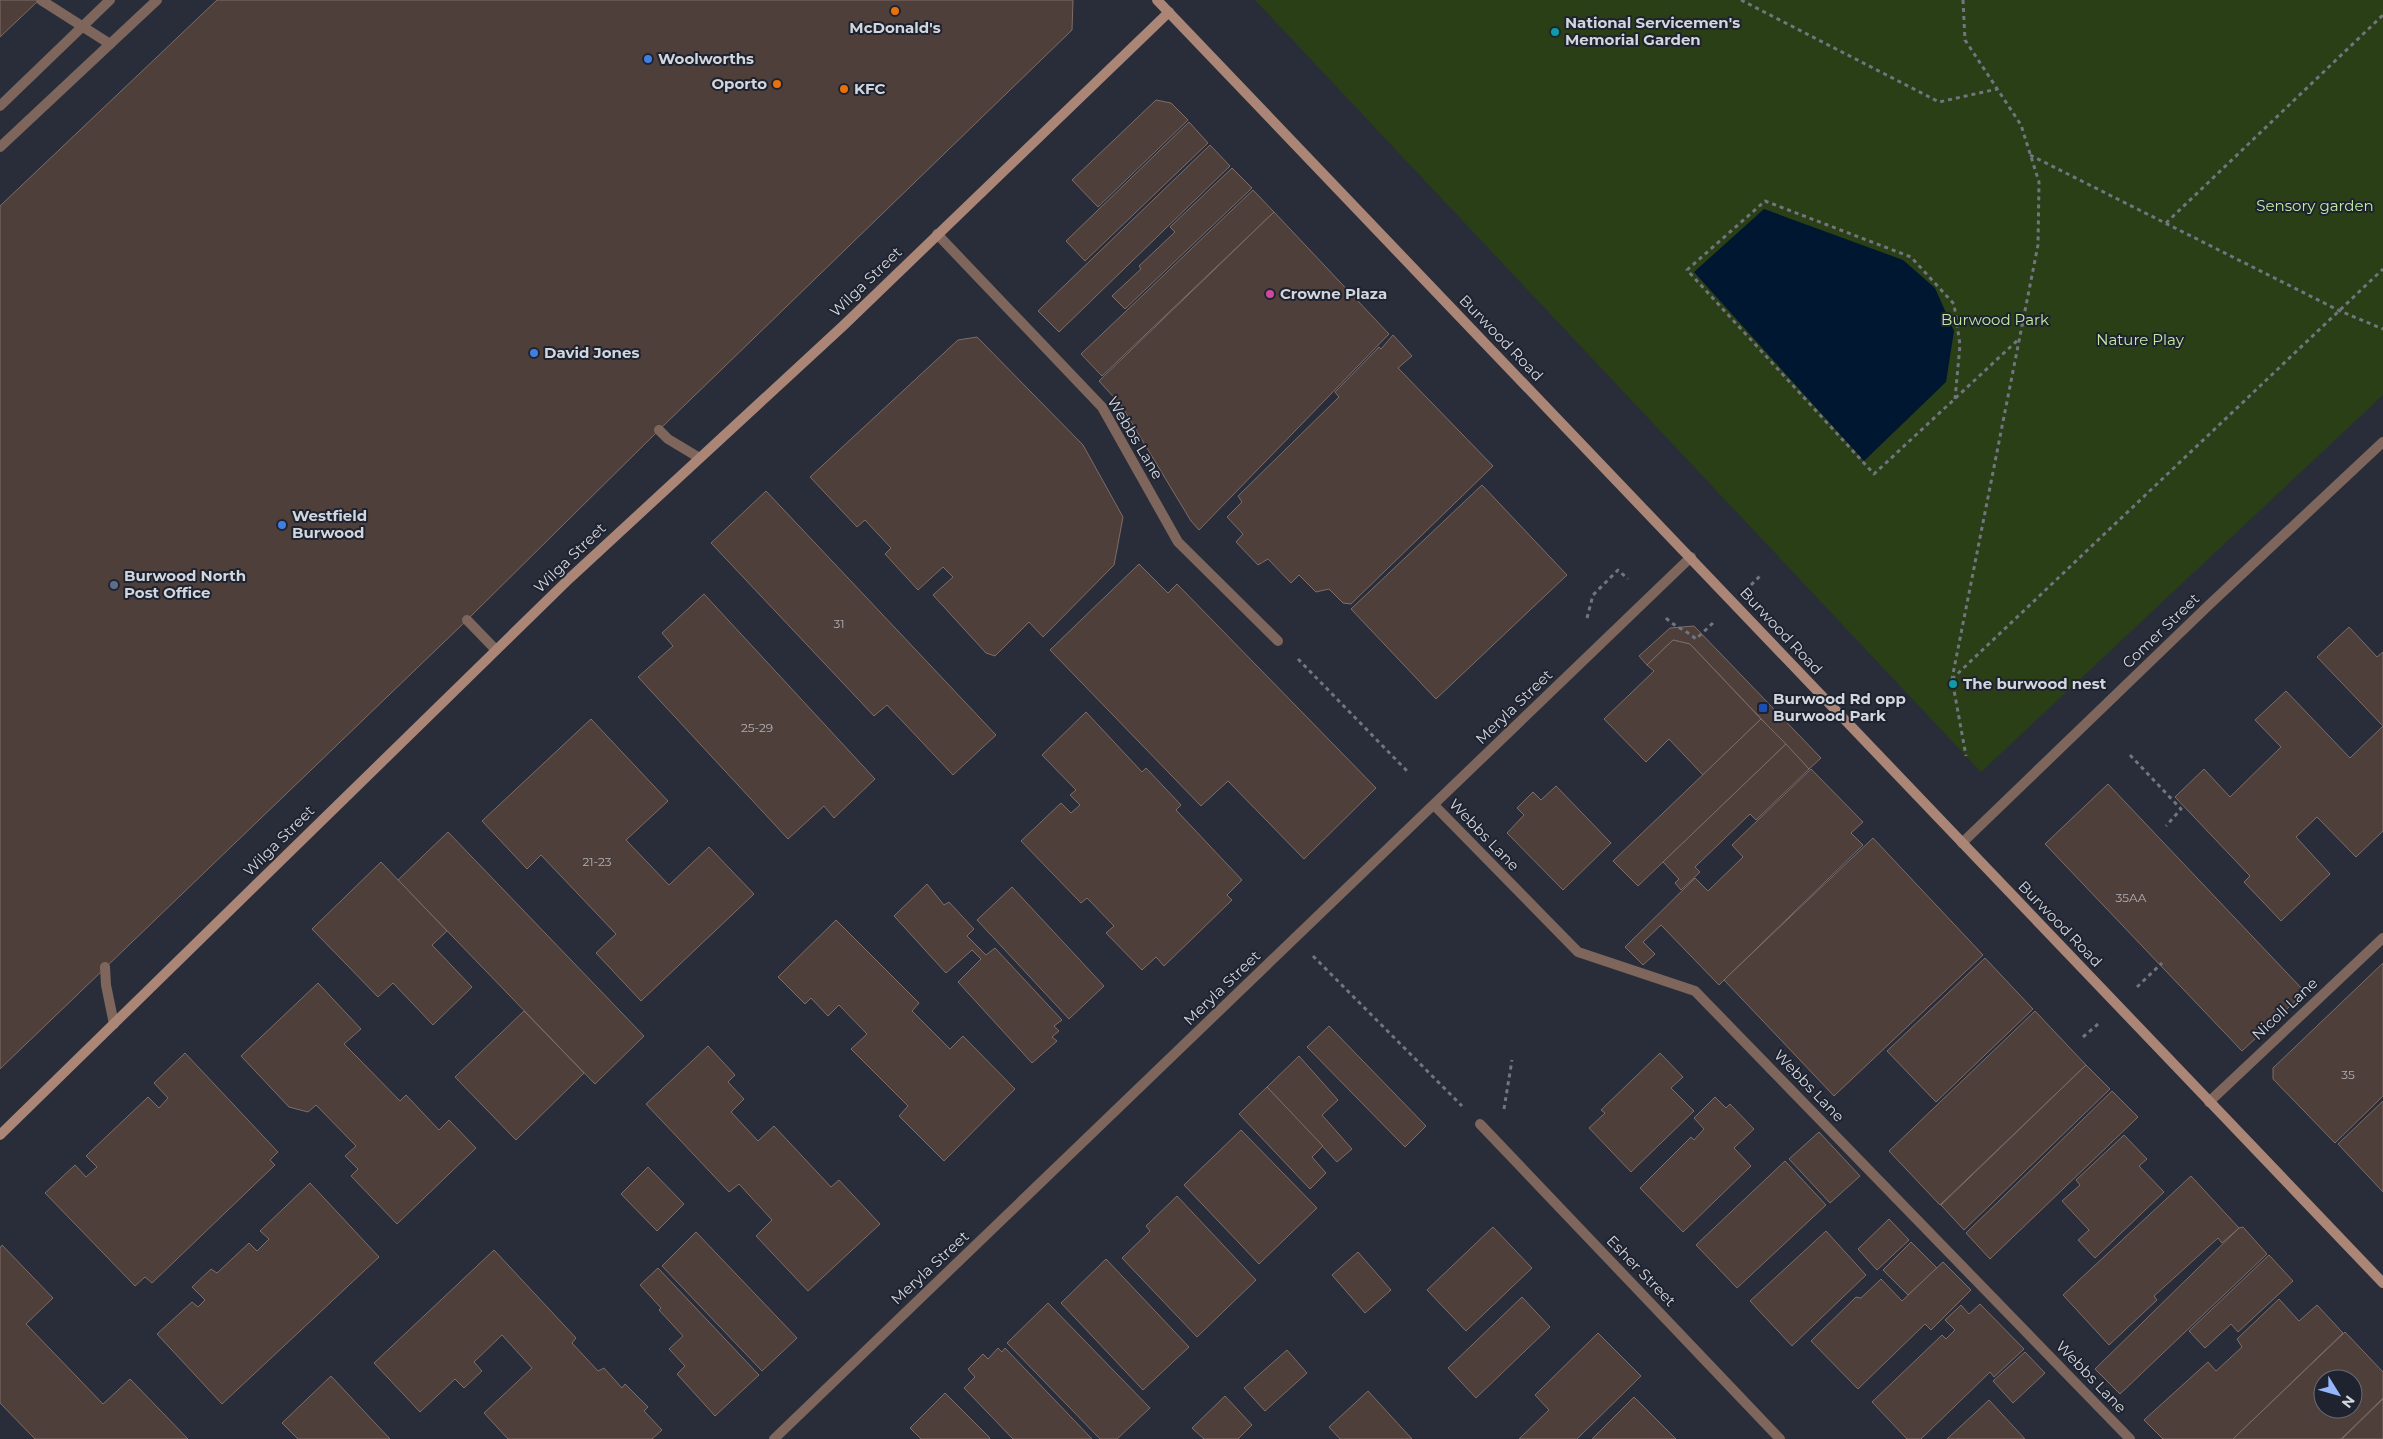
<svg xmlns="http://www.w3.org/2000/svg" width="2383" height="1439" viewBox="0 0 2383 1439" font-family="Montserrat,sans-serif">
	<rect width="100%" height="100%" fill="#282d39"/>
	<polygon fill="#2a3f16" points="1255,0 2383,0 2383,395 1981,772"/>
	<polygon fill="#001731" points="1764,209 1903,260 1935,288 1954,331 1946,382 1864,461 1694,272"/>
	<g fill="#4e3f3b" stroke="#7e6d68" fill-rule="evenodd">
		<polygon points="0,0 39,0 0,37"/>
		<polygon points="217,0 1073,0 1072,30 659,430 467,620 0,1069 0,206"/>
		<polygon points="1156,100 1171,103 1188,120 1098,207 1072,180"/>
		<polygon points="1189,122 1208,143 1085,261 1066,241"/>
		<polygon points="1210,145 1230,166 1059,332 1038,311"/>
		<polygon points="1232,168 1252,188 1125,309 1112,296 1141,269 1139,266 1175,232 1170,227"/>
		<polygon points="1253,190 1274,212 1102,376 1081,354"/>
		<polygon points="1274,212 1389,334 1199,530 1191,521 1121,405 1099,381"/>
		<polygon points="1393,335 1412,356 1398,368 1493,466 1351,604 1343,603 1329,589 1316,592 1299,575 1291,583 1268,559 1258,565 1236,542 1243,534 1227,517 1242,502 1238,496 1339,397 1335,392 1379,347 1381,349"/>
		<polygon points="977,337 1083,445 1123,517 1114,565 1043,637 1029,622 995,656 986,653 933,595 953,577 943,567 918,590 885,554 891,548 865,520 857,527 810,477 958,340"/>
		<polygon points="1482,485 1567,575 1436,699 1351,609"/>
		<polygon points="766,491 996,735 953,775 887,705 874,716 711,543"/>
		<polygon points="1139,564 1168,593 1177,584 1376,788 1304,859 1228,781 1201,806 1050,650"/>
		<polygon points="704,594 875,779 834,818 824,806 788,839 638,677 673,646 662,633"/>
		<polygon points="1694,626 1821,758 1809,769 1690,644 1673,640 1647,665 1639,656 1670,628"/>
		<polygon points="2349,627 2377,657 2383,652 2383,831 2356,857 2317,817 2296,837 2330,874 2281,921 2244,882 2250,876 2175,797 2204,769 2230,797 2281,747 2255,720 2286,691 2350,758 2383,726 2317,657"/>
		<polygon points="1673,640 1690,644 1761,719 1703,775 1669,739 1646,762 1604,719 1654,671 1647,665"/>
		<polygon points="1086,712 1142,772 1146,768 1181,805 1176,810 1242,880 1227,895 1232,900 1164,966 1156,957 1142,970 1106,933 1114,926 1087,898 1081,903 1021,841 1061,803 1071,813 1080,805 1070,795 1076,790 1042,755"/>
		<polygon points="591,719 668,801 626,840 669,885 709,847 754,894 641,1001 596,953 616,934 541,855 527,869 482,821"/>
		<polygon points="1761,719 1786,744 1638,886 1613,861"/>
		<polygon points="1786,744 1809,769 1756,820 1750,814 1695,867 1700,872 1681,890 1675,883 1679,879 1663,862"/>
		<polygon points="1811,769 1863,822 1851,833 1863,845 1719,985 1661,925 1643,942 1655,954 1643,965 1625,947 1695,878 1708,891 1743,857 1732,845"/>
		<polygon points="2108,784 2305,992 2242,1051 2045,844"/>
		<polygon points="1556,786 1611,843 1563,890 1507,833 1524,815 1517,808 1533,792 1541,800"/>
		<polygon points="448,832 644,1036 595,1084 398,880"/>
		<polygon points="1873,838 1983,955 1834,1096 1724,980"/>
		<polygon points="381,862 447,931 432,945 472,987 433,1025 393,983 378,997 312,929"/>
		<polygon points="927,884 944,905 949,902 974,929 967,936 986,955 995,948 1062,1020 1054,1026 1059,1031 1052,1037 1057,1041 1032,1063 958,982 981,959 972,950 946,973 894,916"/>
		<polygon points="1012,887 1104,986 1069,1019 977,920"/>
		<polygon points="836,920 919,1003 912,1011 950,1049 963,1036 1015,1089 944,1161 899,1116 908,1106 851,1049 867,1034 839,1005 828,1016 811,998 805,1004 778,977"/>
		<polygon points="1985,958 2033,1009 1936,1102 1887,1051"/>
		<polygon points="2383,963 2383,1096 2335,1143 2273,1079 2273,1068"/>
		<polygon points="318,983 361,1029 344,1044 358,1058 400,1101 406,1095 439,1130 449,1120 476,1148 397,1224 351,1176 358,1169 345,1156 356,1146 316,1105 308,1112 289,1107 241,1056"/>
		<polygon points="524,1011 584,1073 516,1140 455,1077"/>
		<polygon points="2035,1011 2086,1065 1940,1205 1889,1151"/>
		<polygon points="1329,1026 1426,1126 1405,1147 1307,1047"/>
		<polygon points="708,1046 735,1075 728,1082 744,1099 731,1112 758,1141 774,1126 831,1187 839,1180 880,1224 808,1291 756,1236 772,1220 739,1184 729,1192 646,1104"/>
		<polygon points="185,1053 278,1152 270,1160 275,1165 152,1283 145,1277 135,1286 45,1193 75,1165 86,1177 97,1167 86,1156 148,1097 159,1108 168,1098 154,1083"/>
		<polygon points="1660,1053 1683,1077 1671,1088 1694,1111 1631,1172 1589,1128 1605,1113 1601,1110"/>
		<polygon points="1299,1056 1338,1100 1322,1115 1352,1149 1337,1162 1267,1087"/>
		<polygon points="2086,1065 2110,1089 1964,1230 1941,1205"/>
		<polygon points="1267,1087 1323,1146 1312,1157 1326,1173 1310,1189 1239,1114"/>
		<polygon points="2112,1091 2138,1117 1990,1259 1966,1233"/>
		<polygon points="1715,1097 1726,1108 1730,1104 1754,1129 1734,1148 1751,1166 1683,1232 1640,1188 1691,1137 1694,1140 1704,1129 1694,1118"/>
		<polygon points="2383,1101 2383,1192 2338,1144"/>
		<polygon points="1241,1130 1317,1208 1259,1264 1184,1185"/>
		<polygon points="1819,1132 1860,1176 1830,1203 1789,1159"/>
		<polygon points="2124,1135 2147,1159 2139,1166 2164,1192 2095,1258 2078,1240 2089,1230 2062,1201 2080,1185 2076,1180"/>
		<polygon points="1785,1161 1826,1205 1737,1288 1696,1245"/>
		<polygon points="648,1167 684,1204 657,1231 621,1194"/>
		<polygon points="2191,1176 2239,1228 2222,1243 2218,1238 2154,1296 2157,1300 2109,1345 2063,1295"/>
		<polygon points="310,1183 379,1257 222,1404 157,1334 192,1302 198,1307 205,1300 192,1287 211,1269 217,1273 249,1243 257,1251 269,1239 260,1231"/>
		<polygon points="1177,1196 1256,1280 1197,1337 1122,1258 1150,1231 1146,1226"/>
		<polygon points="1889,1219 1909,1240 1877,1270 1858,1249"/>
		<polygon points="1493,1227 1532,1268 1466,1331 1427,1290"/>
		<polygon points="2243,1227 2267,1254 2120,1394 2095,1369 2239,1228"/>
		<polygon points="1826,1231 1866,1275 1792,1346 1750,1301"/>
		<polygon points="696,1232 797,1338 762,1371 662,1266"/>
		<polygon points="1911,1242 1937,1268 1908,1295 1883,1270"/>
		<polygon points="2,1245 53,1298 26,1324 103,1404 130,1379 188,1439 35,1439 0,1403 0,1248"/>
		<polygon points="494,1250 576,1338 572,1343 598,1371 604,1368 622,1388 625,1384 648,1407 644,1411 662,1430 652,1439 508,1439 484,1413 532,1368 502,1335 474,1362 482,1371 464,1388 455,1379 420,1412 374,1363"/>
		<polygon points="1358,1252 1391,1290 1365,1313 1332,1275"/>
		<polygon points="2269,1255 2293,1281 2238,1332 2231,1324 2205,1348 2189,1331"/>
		<polygon points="1106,1259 1189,1347 1143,1390 1061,1303"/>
		<polygon points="1943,1262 1971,1290 1931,1330 1925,1324 1858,1389 1811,1341 1856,1297 1861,1298 1881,1279 1902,1301"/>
		<polygon points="658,1268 759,1375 715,1416 677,1374 685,1366 669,1349 683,1336 659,1310 661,1308 640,1285"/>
		<polygon points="1522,1297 1550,1327 1476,1398 1448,1368"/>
		<polygon points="2279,1299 2299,1321 2317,1305 2343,1333 2233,1439 2163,1439 2144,1420 2208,1362 2216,1371 2242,1347 2237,1339"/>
		<polygon points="1048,1303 1150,1408 1117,1439 1100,1439 1007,1343"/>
		<polygon points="1980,1304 2024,1349 1994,1377 1990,1372 1921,1439 1907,1439 1872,1402 1942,1335 1946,1339 1955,1330 1945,1320 1961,1305 1969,1314"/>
		<path d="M2345,1332L2383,1372V1398L2341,1439H2233ZM2323,1379H2353V1409H2323Z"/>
		<polygon points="1598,1333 1641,1376 1577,1439 1519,1439 1549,1410 1535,1395"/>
		<polygon points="998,1348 1002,1352 1005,1348 1092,1439 1013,1439 964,1388 975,1377 968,1369 983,1354 988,1359"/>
		<polygon points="1287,1350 1307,1373 1265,1411 1244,1388"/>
		<polygon points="2025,1352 2045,1373 2013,1403 1993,1381"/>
		<polygon points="331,1376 390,1439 298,1439 282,1423"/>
		<polygon points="1368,1391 1412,1439 1340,1439 1329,1427"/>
		<polygon points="945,1393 990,1438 989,1439 921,1439 910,1428"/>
		<polygon points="1225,1396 1252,1425 1238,1439 1204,1439 1192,1428"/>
		<polygon points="1634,1397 1676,1439 1592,1439"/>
		<polygon points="2383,1399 2383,1439 2342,1439"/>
		<polygon points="1989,1400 2025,1439 1947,1439"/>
	</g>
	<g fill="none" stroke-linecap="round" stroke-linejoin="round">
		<g stroke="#71757f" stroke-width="3" stroke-dasharray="4 4" stroke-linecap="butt">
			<polyline points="1741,0 1939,102 1997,89"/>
			<polyline points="1963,0 1965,40 2021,125 2039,182 2038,245 1952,679 1966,756"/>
			<polyline points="2030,155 2340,311 2383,329"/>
			<polyline points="2166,223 2383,15"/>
			<polyline points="1955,399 1960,345 1954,304 1911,257 1765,201 1687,270 1874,474 2020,338"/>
			<polyline points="1751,585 1762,574"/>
			<polyline points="1587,618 1593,595 1618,570 1628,579"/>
			<path d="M1666,618C1675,627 1686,630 1696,639L1715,621"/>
			<polyline points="1298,659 1409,773"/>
			<polyline points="1952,679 2383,269"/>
			<polyline points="2130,755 2181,809 2166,826"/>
			<polyline points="1313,956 1462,1106"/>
			<polyline points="2137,987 2162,963"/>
			<polyline points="2083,1037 2098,1024"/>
			<polyline points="1504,1109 1512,1060"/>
		</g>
		<g stroke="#7e665c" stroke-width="10">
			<polyline points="41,0 110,44"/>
			<polyline points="937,234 1102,407 1178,542 1278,641"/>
			<polyline points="659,430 668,439 698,457"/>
			<polyline points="467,620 496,650"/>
			<polyline points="1434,805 1578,952 1695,991 2130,1439"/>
			<polyline points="105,967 106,985 114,1024"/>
			<polyline points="2209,1102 2383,938"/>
		</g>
		<g stroke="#7e665c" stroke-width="10">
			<polyline points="0,106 110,0"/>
			<polyline points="0,147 157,0"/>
			<polyline points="1962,843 2210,604 2383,442"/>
			<polyline points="1480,1124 1780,1439"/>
			<polyline points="774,1439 1691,557"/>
		</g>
		<g stroke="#ab8676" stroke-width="10">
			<polyline points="1157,0 2383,1283"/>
			<polyline points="0,1135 570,578 844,325 1169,12"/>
		</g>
	</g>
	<g fill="#e8710a" stroke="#1f232f" stroke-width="2">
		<circle cx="895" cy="11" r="5"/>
		<circle cx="777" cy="84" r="5"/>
		<circle cx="844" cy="89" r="5"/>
	</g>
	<g fill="#0f9aa8" stroke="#1f232f" stroke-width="2">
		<circle cx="1555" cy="32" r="5"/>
		<circle cx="1953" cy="684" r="5"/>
	</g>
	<g fill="#3f7fe0" stroke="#1f232f" stroke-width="2">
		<circle cx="648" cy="59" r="5"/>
		<circle cx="534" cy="353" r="5"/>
		<circle cx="282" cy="525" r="5"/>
	</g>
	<circle fill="#d1479c" stroke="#1f232f" stroke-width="2" cx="1270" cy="294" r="5"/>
	<circle fill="#5c6f8a" stroke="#1f232f" stroke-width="2" cx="114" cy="585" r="5"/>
	<rect fill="#1a4fb4" stroke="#1f232f" stroke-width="2" x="1758" y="703" width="10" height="10" rx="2.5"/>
	<g text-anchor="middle" stroke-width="4" stroke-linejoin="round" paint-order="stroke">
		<g font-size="12" fill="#b1b0b4">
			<text x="839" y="628">31</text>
			<text x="757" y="732">25-29</text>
			<text x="597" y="866">21-23</text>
			<text x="2131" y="902">35AA</text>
			<text x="2348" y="1079">35</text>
		</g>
		<g font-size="15" font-weight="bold" fill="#d2d6dd" stroke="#1f232f" text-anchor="start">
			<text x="1565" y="28">National Servicemen's<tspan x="1565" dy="17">Memorial Garden</tspan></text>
			<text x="895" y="33" text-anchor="middle">McDonald's</text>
			<text x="658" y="64">Woolworths</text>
			<text x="767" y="89" text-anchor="end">Oporto</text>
			<text x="854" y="94">KFC</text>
			<text x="1280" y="299">Crowne Plaza</text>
			<text x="544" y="358">David Jones</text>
			<text x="292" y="521">Westfield<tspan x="292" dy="17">Burwood</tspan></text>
			<text x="124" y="581">Burwood North<tspan x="124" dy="17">Post Office</tspan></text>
			<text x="1963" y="689">The burwood nest</text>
			<text x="1773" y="704">Burwood Rd opp<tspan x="1773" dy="17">Burwood Park</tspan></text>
		</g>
		<g font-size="15" fill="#c2eca2" stroke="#1f232f">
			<text x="2315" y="211">Sensory garden</text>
			<text x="1995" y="325">Burwood Park</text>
			<text x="2140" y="345">Nature Play</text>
		</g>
		<g font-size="15" fill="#d2d6dd" stroke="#1f232f">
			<text transform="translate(866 282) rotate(-44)" y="5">Wilga Street</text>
			<text transform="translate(1501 338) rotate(46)" y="5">Burwood Road</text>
			<text transform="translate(1135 438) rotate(59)" y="5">Webbs Lane</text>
			<text transform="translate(570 558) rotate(-44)" y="5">Wilga Street</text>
			<text transform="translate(1781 631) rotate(47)" y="5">Burwood Road</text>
			<text transform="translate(2161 631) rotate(-44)" y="5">Comer Street</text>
			<text transform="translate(1514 707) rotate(-44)" y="5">Meryla Street</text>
			<text transform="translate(1484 835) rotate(46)" y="5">Webbs Lane</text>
			<text transform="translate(279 841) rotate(-45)" y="5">Wilga Street</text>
			<text transform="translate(2060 924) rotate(46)" y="5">Burwood Road</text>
			<text transform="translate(1222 988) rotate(-44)" y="5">Meryla Street</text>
			<text transform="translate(2285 1009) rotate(-43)" y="5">Nicoll Lane</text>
			<text transform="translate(1809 1086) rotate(46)" y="5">Webbs Lane</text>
			<text transform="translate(930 1268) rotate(-43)" y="5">Meryla Street</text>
			<text transform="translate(1641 1271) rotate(46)" y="5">Esher Street</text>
			<text transform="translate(2091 1377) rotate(46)" y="5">Webbs Lane</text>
		</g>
	</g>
	<g transform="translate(2338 1394) rotate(127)"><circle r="24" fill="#1f232f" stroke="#676b75"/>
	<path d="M0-4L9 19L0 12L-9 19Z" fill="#95b6fd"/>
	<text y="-8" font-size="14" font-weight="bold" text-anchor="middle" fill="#d2d6dd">N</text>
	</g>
</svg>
